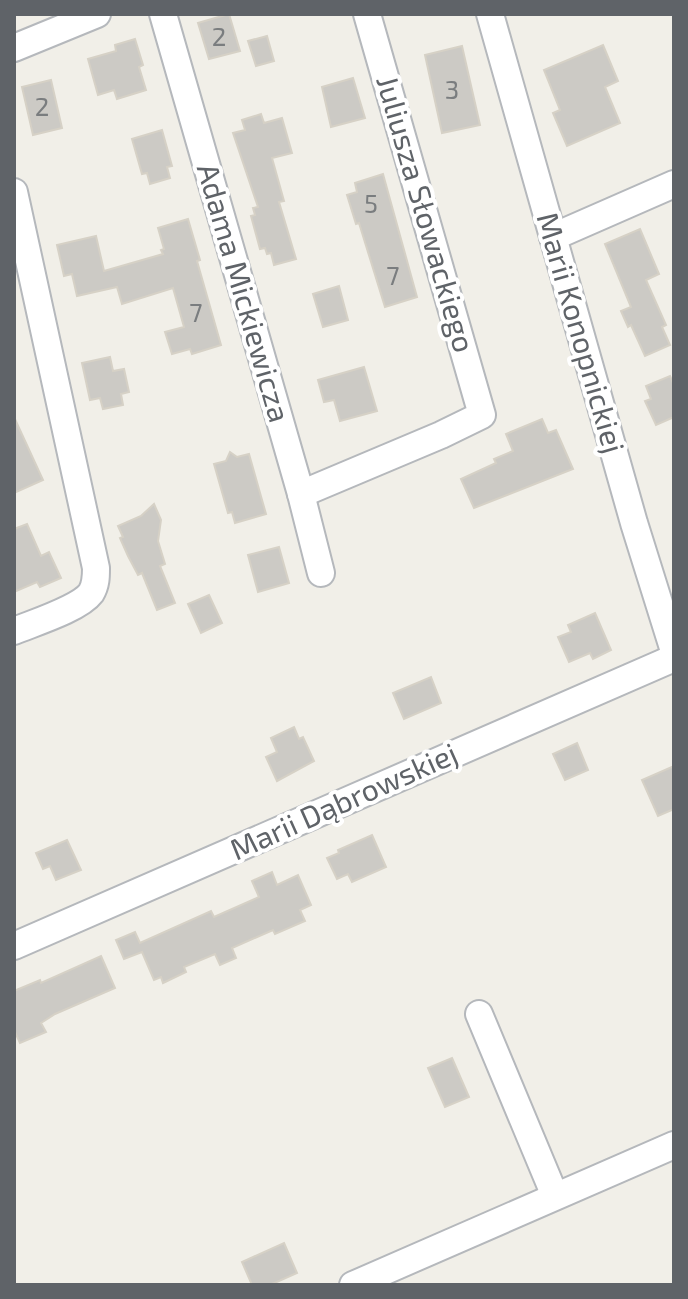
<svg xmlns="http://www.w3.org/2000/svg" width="688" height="1299" viewBox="0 0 688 1299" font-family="'Exo 2',sans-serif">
	<rect width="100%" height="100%" fill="#f1efe8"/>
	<g fill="#cccac5" stroke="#d6d1c6" stroke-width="2">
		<polygon points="229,14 240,51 209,59 198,23"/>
		<polygon points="267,36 274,61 256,66 248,41"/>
		<polygon points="135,39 143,65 139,67 146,90 117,99 114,90 98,95 88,59 116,51 115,45"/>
		<polygon points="603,45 618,81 605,87 620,123 567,146 553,113 560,110 544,70"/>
		<polygon points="462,46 480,125 442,133 425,55"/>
		<polygon points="353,78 365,118 331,127 322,87"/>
		<polygon points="51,80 62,128 33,135 22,87"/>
		<polygon points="261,114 264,123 282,118 292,153 272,158 284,201 279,202 296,259 274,265 271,253 267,254 265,248 260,249 251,216 255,215 253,208 258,207 233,133 245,130 242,120"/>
		<polygon points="162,130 172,166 167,167 170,178 150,184 147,173 142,174 132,139"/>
		<polygon points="383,174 417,297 385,307 359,223 356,224 347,195 357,192 355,183"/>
		<polygon points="188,219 200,260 197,261 221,345 192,354 190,349 172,354 165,332 184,327 173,288 122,304 117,287 77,296 72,274 64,276 57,245 96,236 104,271 163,254 161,250 164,249 158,228"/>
		<polygon points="640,229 659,274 646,280 666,325 662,327 670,345 645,356 631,325 628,327 621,311 631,307 605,244"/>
		<polygon points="339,286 348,320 323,327 313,294"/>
		<polygon points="110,357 113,371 124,369 129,392 121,394 123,405 103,409 100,398 90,400 82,363"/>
		<polygon points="364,367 377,411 340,421 334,400 324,402 318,380"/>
		<polygon points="670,376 674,385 674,417 656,425 645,401 651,399 646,386"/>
		<polygon points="14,417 43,480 14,493"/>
		<polygon points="542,419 548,433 556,430 573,469 474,508 461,479 496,463 494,459 513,451 506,434"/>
		<polygon points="230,452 237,457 249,454 266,514 235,523 232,512 228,513 214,464 226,461"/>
		<polygon points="154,504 161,520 158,541 165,564 160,566 175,603 157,610 142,573 138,575 128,556 120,538 123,537 118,526 141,516"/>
		<polygon points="27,524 41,556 49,552 61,578 40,587 37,582 14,592 14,529"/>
		<polygon points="279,547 289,583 258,592 248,555"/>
		<polygon points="209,595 222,623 201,633 188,604"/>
		<polygon points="595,613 611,650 593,659 590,653 569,662 558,637 571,632 568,625"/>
		<polygon points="431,677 441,703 404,719 393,693"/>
		<polygon points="294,727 299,739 303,737 314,761 277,781 266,757 277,752 271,738"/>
		<polygon points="577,743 588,770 565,780 553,754"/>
		<polygon points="674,766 674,809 658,816 642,780"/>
		<polygon points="372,835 386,867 352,882 348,874 337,879 327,858 339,853 338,850"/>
		<polygon points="67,840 81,870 56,880 50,866 43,869 36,853"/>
		<polygon points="272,872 277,885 298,875 311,905 300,910 305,921 275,934 273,930 232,948 236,958 220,965 215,954 184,967 186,972 163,983 161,977 154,980 142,952 124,959 116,940 135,932 140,943 211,911 214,917 259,897 252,881"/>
		<polygon points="101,956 115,988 55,1014 41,1023 46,1032 20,1043 14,1030 14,991 40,980 41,983"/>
		<polygon points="452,1058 469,1097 445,1107 428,1068"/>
		<polygon points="284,1243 297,1273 270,1285 252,1285 242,1262"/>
	</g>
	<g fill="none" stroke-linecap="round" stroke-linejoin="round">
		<defs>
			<g id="minor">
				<polyline points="163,14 301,494 321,573"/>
				<polyline points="490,14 634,523 674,651"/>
				<polyline points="14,48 97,14"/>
				<path d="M14,192L96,568C96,577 96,585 91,593C79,609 33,623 14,631"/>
				<polyline points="553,237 674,184"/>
				<polyline points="301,494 441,435 482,415 367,14"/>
				<polyline points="14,946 674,658"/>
				<polyline points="479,1014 555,1196"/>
				<polyline points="353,1285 674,1145"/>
			</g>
		</defs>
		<use href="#minor" stroke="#b5b8bc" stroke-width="30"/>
		<use href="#minor" stroke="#fff" stroke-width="26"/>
	</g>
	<g text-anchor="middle" stroke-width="8" stroke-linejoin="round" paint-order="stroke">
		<g font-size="26" fill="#7a7d7f">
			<text x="219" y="46">2</text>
			<text x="452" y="99">3</text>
			<text x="42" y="116">2</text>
			<text x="371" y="213">5</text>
			<text x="393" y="285">7</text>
			<text x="196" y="322">7</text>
		</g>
		<g font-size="30" fill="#5f6368" stroke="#fff">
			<text transform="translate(425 214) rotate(74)" y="10">Juliusza Słowackiego</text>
			<text transform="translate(243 293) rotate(74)" y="10">Adama Mickiewicza</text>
			<text transform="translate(580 333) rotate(74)" y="10">Marii Konopnickiej</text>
			<text transform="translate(344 802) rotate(-24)" y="10">Marii Dąbrowskiej</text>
		</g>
	</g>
	<rect width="688" height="1299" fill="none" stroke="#5f6368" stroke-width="32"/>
</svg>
